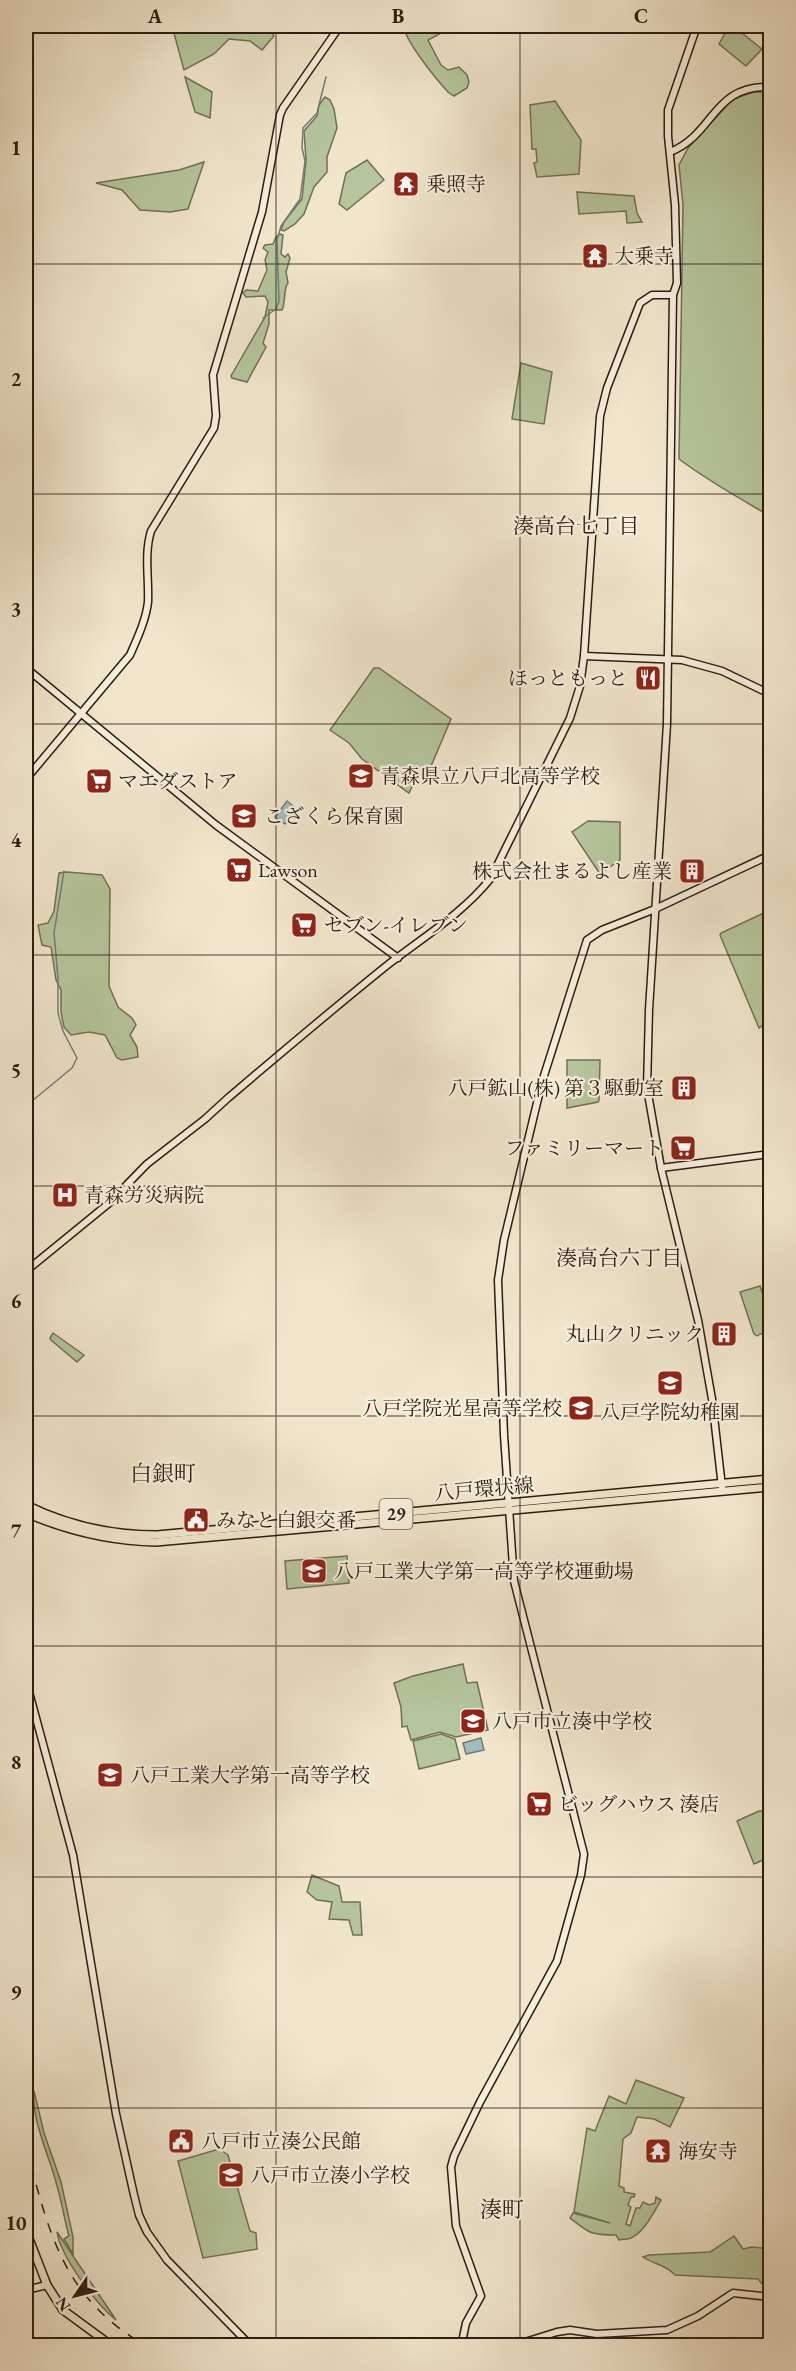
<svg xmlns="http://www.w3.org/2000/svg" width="796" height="2371" viewBox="0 0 796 2371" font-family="'EB Garamond','Noto Serif JP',serif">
	<rect width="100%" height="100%" fill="#f1e6cc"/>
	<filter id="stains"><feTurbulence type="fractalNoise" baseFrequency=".00333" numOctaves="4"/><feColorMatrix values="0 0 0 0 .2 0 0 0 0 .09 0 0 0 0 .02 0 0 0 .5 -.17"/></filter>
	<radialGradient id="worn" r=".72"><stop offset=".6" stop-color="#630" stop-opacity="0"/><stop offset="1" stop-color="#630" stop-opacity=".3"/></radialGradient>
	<g fill="#b5c69c" stroke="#727056" stroke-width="1.5">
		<polygon points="172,26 267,26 274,36 262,50 250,41 229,39 214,54 184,70"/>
		<path d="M404,26H454L428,40L441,65L448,70L459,67L467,75L469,82L467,88L454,96L448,92C437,80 404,40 404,26Z"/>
		<polygon points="733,26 762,49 746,66 719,44 727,30"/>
		<polygon points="185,77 212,92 210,118 195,112"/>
		<path d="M754,92H770V516C739,498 708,481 679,459L683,205L679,165L688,148L733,99Z"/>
		<polygon points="325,97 330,100 334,109 337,128 327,157 327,172 314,187 304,214 295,224 284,231 281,230 284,222 302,199 306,160 304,131 317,116 319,105"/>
		<polygon points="555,101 581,140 579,174 537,177 534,163 537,162 536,149 532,149 530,105"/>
		<polygon points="367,160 384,180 347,210 339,204 346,173"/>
		<polygon points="204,162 188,209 170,212 140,210 122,190 96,183 179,170"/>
		<polygon points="577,192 634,196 637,213 642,222 627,223 626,211 579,214"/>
		<path d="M280,234L283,235L281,254L285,257L288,254L290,258L286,272L288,283C283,289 286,302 282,310H269V324L263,343L266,347L247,382L232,378L231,376L265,317L268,302L265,296L246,297L243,293L246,290L258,291L267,270L265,260L268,252L263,248L265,245L273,244L276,237Z"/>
		<polygon points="521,363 552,372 544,424 512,419"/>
		<polygon points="374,668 379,668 451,719 426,778 418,774 409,793 362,759 349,743 330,730"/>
		<polygon points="588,821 620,822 620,860 600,874 572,832"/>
		<polygon points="67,872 102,875 110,889 109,986 118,1007 132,1018 136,1025 130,1035 137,1047 138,1057 122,1060 117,1058 105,1035 89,1032 71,1035 64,1027 61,1012 61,990 56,980 51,947 42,945 38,925 48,923 54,911 59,873"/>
		<polygon points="770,910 770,1020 759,1028 720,935 721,933"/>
		<polygon points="567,1060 600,1060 599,1100 598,1102 567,1108"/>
		<polygon points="760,1286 764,1298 770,1296 770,1329 757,1336 754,1334 740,1292"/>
		<polygon points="53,1333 84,1355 77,1362 51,1340 50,1338"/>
		<polygon points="347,1556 349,1583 287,1589 285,1561"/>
		<polygon points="463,1664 467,1683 477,1682 488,1730 456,1737 440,1732 411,1740 407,1726 402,1727 401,1707 394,1683 413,1676"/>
		<polygon points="441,1734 455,1739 460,1759 419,1769 413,1741"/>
		<polygon points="759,1811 770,1811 770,1857 754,1864 737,1821"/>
		<polygon points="312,1875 339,1886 342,1902 360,1902 362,1935 353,1935 349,1920 329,1919 332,1902 317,1900 307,1892"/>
		<path d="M636,2080L684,2098L670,2127L654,2119L637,2117L631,2133L623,2139L619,2186L624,2188V2192L635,2194L634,2197H631L628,2205L631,2207L626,2224L630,2226L636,2208H640L643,2202L649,2205L655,2203L656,2197L661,2200C654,2212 643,2235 628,2239C625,2239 622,2239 619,2240L616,2235C590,2235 589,2233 570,2218L573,2213L610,2223L574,2212L587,2128L595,2131L609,2096L626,2104Z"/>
		<path d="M34,2091L44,2133L61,2182L73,2237V2254L64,2239L69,2236C64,2219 62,2202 57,2186C50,2157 31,2120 34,2091Z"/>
		<polygon points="219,2149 228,2155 250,2231 256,2233 257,2249 203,2258 178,2161"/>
		<path d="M57,2232L116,2320C96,2304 61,2257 57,2232Z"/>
		<path d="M734,2236L743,2249L752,2247L770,2249V2291L767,2290L758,2279L675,2275C665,2264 655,2265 643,2257L649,2255L710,2252Z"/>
	</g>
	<g fill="#a0bdc2" stroke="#727c7b" stroke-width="1.5">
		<polygon points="287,801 297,809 285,824 275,817"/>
		<polygon points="481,1738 484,1750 466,1754 463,1743"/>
	</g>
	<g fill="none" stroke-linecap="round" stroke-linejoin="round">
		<g stroke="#727c7b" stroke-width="1.5">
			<polyline points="263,318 276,309 279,301 277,240 281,226 300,199 305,161 302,148 303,128 317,113 326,77"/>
			<polyline points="26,1106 72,1068 77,1058 63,1031 58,1013 58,978 54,933 64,871"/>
		</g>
		<defs>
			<g id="secondary">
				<polyline points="697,26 668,110 668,136 675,205 677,283 673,295 667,724 649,1010 647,1088 661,1168 698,1320 712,1399 722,1487"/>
				<path d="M670,152C715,134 712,85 770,87"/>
				<polyline points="584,656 682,660 722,671 770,694"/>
				<polyline points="26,668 216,825 398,958"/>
				<path d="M26,779L130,655C137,639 146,620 148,602C149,578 144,554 151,531L214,428L216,416L213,375L262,212L280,115L283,108L340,26"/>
				<polyline points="661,1168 770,1154"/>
				<path d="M26,1271L108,1204L147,1164L205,1119L228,1098C281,1053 335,1007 390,963C425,936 463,913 491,878L570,718L580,686L584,656L600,416L607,388L640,303L652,295H673"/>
				<polyline points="26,1681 73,1855 116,2114 134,2195 139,2215 147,2232 167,2260 251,2346"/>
				<polyline points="26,2290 47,2285"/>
				<polyline points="467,2346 462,2342 466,2323 481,2296 456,2226 451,2167 454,2156 480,2102 557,1961 581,1875 584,1854 514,1581 504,1435 498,1280 504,1240 542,1082 587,940 602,930 655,909 770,855"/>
				<polyline points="512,2346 557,2332 570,2330 597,2334 667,2330 698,2316 733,2293 770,2297"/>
			</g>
			<g id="primary">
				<path d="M26,1505C66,1525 112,1535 157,1535L770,1479"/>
				<path d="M26,1513C68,1531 109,1541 156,1542L770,1487"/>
				<polyline points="26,2231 47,2285 63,2310 112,2346"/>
			</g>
		</defs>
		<use href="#secondary" stroke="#2e1b10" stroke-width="9"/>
		<use href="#primary" stroke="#2e1b10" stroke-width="10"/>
		<use href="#secondary" stroke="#f6efde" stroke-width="6"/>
		<use href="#primary" stroke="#f1e6cc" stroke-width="7"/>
		<path stroke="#2e1b10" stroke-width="1.5" stroke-dasharray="10 10" stroke-linecap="butt" d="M26,2146C49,2233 62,2297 146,2346"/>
	</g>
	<path fill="none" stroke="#2e1b10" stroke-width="1.5" stroke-opacity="0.55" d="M276,26V2346M520,26V2346M26,264H770M26,494H770M26,724H770M26,955H770M26,1186H770M26,1416H770M26,1646H770M26,1877H770M26,2108H770"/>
	<defs>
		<symbol id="temple-square" viewBox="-11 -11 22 22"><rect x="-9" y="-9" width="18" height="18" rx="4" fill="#8f2418" stroke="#f6efde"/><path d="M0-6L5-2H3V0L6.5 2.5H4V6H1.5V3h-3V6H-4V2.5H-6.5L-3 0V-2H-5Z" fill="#fff"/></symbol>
		<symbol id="restaurant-square" viewBox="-11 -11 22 22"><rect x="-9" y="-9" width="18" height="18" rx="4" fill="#8f2418" stroke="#f6efde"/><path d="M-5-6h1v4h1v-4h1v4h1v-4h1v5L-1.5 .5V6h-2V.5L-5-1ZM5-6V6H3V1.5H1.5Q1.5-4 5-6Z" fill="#fff"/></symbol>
		<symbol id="school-square" viewBox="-11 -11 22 22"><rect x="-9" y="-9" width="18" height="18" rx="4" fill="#8f2418" stroke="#f6efde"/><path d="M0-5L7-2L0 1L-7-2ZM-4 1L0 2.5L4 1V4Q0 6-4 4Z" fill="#fff"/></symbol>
		<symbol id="supermarket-square" viewBox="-11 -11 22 22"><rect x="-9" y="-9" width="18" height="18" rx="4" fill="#8f2418" stroke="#f6efde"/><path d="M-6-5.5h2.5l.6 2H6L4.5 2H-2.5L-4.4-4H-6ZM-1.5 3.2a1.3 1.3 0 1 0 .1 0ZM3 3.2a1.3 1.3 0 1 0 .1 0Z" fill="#fff"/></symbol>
		<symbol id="building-square" viewBox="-11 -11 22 22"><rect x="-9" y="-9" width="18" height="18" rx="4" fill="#8f2418" stroke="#f6efde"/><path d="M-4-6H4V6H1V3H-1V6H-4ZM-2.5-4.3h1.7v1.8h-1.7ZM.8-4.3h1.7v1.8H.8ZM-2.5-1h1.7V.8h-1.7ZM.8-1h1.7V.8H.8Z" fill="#fff"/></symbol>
		<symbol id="hospital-square" viewBox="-11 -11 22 22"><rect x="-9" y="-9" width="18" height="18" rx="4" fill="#8f2418" stroke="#f6efde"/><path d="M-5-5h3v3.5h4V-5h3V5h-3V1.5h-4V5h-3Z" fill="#fff"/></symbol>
		<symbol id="civic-square" viewBox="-11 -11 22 22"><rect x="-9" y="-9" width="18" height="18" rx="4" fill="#8f2418" stroke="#f6efde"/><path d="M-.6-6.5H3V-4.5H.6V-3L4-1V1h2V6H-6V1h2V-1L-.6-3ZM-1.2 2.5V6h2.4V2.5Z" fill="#fff"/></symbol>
	</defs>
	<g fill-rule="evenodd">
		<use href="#temple-square" x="391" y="169" width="30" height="30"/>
		<use href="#temple-square" x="580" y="241" width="30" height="30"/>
		<use href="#restaurant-square" x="633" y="663" width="30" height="30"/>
		<use href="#school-square" x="346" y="761" width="30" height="30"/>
		<use href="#supermarket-square" x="84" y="766" width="30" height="30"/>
		<use href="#school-square" x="229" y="801" width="30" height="30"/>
		<use href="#supermarket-square" x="224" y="855" width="30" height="30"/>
		<use href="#building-square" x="677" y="856" width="30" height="30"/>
		<use href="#supermarket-square" x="289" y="910" width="30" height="30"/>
		<use href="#building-square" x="669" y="1073" width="30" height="30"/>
		<use href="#supermarket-square" x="668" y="1133" width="30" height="30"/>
		<use href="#hospital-square" x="50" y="1180" width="30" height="30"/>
		<use href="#building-square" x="709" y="1319" width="30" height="30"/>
		<use href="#school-square" x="655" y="1368" width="30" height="30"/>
		<use href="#school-square" x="566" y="1393" width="30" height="30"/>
		<use href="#civic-square" x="181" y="1505" width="30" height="30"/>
		<use href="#school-square" x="299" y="1556" width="30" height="30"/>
		<use href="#school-square" x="458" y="1706" width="30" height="30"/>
		<use href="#school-square" x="95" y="1760" width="30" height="30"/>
		<use href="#supermarket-square" x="524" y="1789" width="30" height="30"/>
		<use href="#civic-square" x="166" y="2126" width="30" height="30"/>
		<use href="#temple-square" x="643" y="2136" width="30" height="30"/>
		<use href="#school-square" x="216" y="2160" width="30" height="30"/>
	</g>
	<g text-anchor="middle" stroke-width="4.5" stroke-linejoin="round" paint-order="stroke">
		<rect fill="#f6efde" stroke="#6a5b4e" stroke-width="1.5" x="379.5" y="1499" width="33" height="30" rx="4.5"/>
		<g font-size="18" font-weight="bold" fill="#2e1b10">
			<text x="396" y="1520">29</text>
		</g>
		<g font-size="20" fill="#2e1b10" stroke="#f6efde" text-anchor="start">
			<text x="426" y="191">乗照寺</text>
			<text x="614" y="263">大乗寺</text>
			<text x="628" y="685" text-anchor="end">ほっともっと</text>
			<text x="380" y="783">青森県立八戸北高等学校</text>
			<text x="118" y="788">マエダストア</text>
			<text x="264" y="823">こざくら保育園</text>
			<text x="258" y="877">Lawson</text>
			<text x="672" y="878" text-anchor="end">株式会社まるよし産業</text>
			<text x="324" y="932">セブン-イレブン</text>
			<text x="664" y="1095" text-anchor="end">八戸鉱山(株) 第３駆動室</text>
			<text x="664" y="1155" text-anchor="end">ファミリーマート</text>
			<text x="84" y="1202">青森労災病院</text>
			<text x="704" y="1341" text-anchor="end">丸山クリニック</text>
			<text x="562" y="1415" text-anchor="end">八戸学院光星高等学校</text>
			<text x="670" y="1419" text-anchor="middle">八戸学院幼稚園</text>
			<text x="216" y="1527">みなと白銀交番</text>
			<text x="334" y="1578">八戸工業大学第一高等学校運動場</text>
			<text x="492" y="1728">八戸市立湊中学校</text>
			<text x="130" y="1782">八戸工業大学第一高等学校</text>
			<text x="558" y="1811">ビッグハウス 湊店</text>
			<text x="201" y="2148">八戸市立湊公民館</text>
			<text x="678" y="2158">海安寺</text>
			<text x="250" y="2182">八戸市立湊小学校</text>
		</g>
		<g font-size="20" fill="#2e1b10" stroke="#f6efde">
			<text transform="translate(484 1489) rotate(-5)" y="7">八戸環状線</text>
		</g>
		<g font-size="21" fill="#2e1b10" stroke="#f6efde">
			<text x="576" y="533">湊高台七丁目</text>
			<text x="619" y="1265">湊高台六丁目</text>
		</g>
		<g font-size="22" fill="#2e1b10" stroke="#f6efde">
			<text x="163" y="1481">白銀町</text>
			<text x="502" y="2217">湊町</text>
		</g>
	</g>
	<rect width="796" height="2371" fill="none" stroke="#f1e6cc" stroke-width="66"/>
	<g transform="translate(75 2296) rotate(235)" stroke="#f6efde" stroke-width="4.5" paint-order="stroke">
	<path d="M0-4.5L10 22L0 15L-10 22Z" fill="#2e1b10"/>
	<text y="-9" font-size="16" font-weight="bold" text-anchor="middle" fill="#2e1b10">N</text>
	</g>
	<rect x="33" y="33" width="730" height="2305" fill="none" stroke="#2e1b10" stroke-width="2"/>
	<g font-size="20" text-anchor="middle" font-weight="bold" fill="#2e1b10">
		<text x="155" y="23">A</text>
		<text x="398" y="23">B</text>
		<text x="641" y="23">C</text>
		<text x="16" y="155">1</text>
		<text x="16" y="386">2</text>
		<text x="16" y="616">3</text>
		<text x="16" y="847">4</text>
		<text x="16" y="1077">5</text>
		<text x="16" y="1308">6</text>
		<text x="16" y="1538">7</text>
		<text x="16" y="1769">8</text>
		<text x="16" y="1999">9</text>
		<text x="16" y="2230">10</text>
	</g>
	<rect width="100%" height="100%" filter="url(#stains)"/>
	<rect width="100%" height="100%" fill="url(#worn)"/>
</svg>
